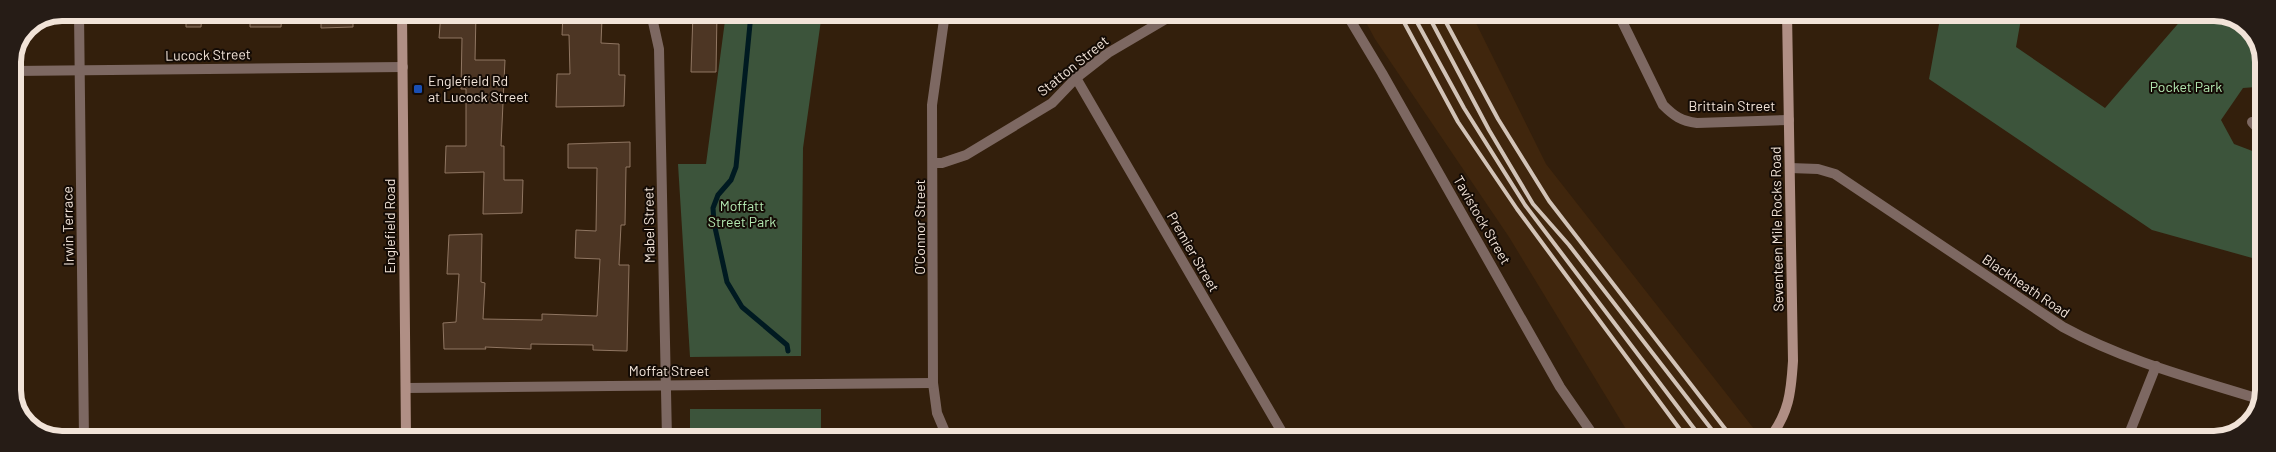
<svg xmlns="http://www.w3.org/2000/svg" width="2276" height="452" viewBox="0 0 2276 452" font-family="Barlow,sans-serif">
	<rect width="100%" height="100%" fill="#331f0c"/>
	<polygon fill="#40260d" points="1361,13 1471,13 1546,164 1758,434 1755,439 1632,439 1509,237 1375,39"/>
	<g fill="#3c543b">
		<polygon points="726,13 822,13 803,148 801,356 690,357 678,164 706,164"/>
		<polygon points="1941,13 2022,13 2016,47 2105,108 2183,18 2185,13 2223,13 2251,29 2263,56 2256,87 2243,88 2221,120 2234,144 2263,155 2263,261 2152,230 1929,79"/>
		<rect x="690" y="409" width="131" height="30"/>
	</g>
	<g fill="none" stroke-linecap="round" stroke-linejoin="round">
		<polyline stroke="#001a21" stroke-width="5" points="754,13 750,24 736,167 731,180 718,195 713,208 714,223 727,282 742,307 787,345 788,351"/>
	</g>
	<g fill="#4d3624" stroke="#907662">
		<polygon points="186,13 202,13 201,27 186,27"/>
		<polygon points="250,13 282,13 281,27 250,27"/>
		<polygon points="321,13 353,13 353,27 321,28"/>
		<polygon points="441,13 476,13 475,60 505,60 501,146 504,146 504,180 523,180 522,213 483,214 484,172 445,173 446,146 466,146 466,89 461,89 462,38 439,38"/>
		<polygon points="563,13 597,13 597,20 602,19 601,43 619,44 619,75 625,75 624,106 556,107 557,74 570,74 569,35 562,35"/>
		<polygon points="693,13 717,13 716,72 691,72"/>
		<polygon points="630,142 630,167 626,167 625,225 621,225 619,265 629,265 627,351 593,350 593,345 531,344 531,349 485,347 486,349 444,349 443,323 456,322 459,274 447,274 449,235 482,234 481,282 485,283 483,319 542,320 542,314 597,316 600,259 575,258 576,230 596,231 597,168 568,168 568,144"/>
	</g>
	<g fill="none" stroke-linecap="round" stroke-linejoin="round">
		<g stroke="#7d6862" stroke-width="10">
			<polyline points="79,13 84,439"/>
			<polyline points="647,13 653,22 659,49 667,439"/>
			<polyline points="945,13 932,105 933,383 937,413 948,439"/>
			<polyline points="1346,13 1382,73 1560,387 1596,439"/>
			<path d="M1618,13L1663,105C1674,116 1681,121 1697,123L1789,120"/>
			<polyline points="13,71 403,67"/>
			<polyline points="1076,78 1286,439"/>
			<polyline points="2252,122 2263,134"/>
			<polyline points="934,163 942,163 966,155 1052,103 1076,78 1108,53 1176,13"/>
			<path d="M1790,168L1818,169L1835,174L2063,327C2125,361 2195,379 2262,400"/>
			<polyline points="406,388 933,383"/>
			<polyline points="2127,439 2156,366"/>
		</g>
		<g stroke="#b08f85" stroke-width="10">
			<polyline points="402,13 406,439"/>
			<path d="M1769,439C1789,413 1791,393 1793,361L1787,13"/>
		</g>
		<g stroke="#d2c3b7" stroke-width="4">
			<polyline points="1399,13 1458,122 1517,209 1687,439"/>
			<polyline points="1412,13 1464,108 1525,205 1702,439"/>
			<polyline points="1427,13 1489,130 1533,204 1569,245 1719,439"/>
			<polyline points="1441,13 1498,119 1549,201 1733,439"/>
		</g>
	</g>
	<rect fill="#1a4fb4" stroke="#140b05" stroke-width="2" x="413" y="84" width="10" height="10" rx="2.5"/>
	<g text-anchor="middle" stroke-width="4" stroke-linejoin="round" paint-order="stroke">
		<g font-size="14" fill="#f1e3d8" stroke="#140b05">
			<text transform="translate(208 55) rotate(-1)" y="5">Lucock Street</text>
			<text transform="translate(1073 66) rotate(-39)" y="5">Statton Street</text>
			<text x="1732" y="111">Brittain Street</text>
			<text transform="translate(1482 220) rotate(60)" y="5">Tavistock Street</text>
			<text transform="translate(649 225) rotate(-91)" y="5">Mabel Street</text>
			<text transform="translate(68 226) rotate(-91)" y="5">Irwin Terrace</text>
			<text transform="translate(390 226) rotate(-90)" y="5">Englefield Road</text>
			<text transform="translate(920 227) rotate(-90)" y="5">O'Connor Street</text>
			<text transform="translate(1777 229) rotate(-91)" y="5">Seventeen Mile Rocks Road</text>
			<text transform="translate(1193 252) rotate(60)" y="5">Premier Street</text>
			<text transform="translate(2026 286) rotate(34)" y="5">Blackheath Road</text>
			<text x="669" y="376">Moffat Street</text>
		</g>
		<g font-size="14" fill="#f1e3d8" stroke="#140b05" text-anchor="start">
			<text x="428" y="86">Englefield Rd<tspan x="428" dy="16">at Lucock Street</tspan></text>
		</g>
		<g font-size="14" fill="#b3e8b1" stroke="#140b05">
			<text x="2186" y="92">Pocket Park</text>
			<text x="742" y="211">Moffatt<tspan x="742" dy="16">Street Park</tspan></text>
		</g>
	</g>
	<path d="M0 0H2276V452H0ZM62 21H2214A41 41 0 0 1 2255 62V390A41 41 0 0 1 2214 431H62A41 41 0 0 1 21 390V62A41 41 0 0 1 62 21Z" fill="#261c16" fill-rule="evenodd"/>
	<path fill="none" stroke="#f1e3d8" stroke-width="6" d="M62 21H2214A41 41 0 0 1 2255 62V390A41 41 0 0 1 2214 431H62A41 41 0 0 1 21 390V62A41 41 0 0 1 62 21Z"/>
</svg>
